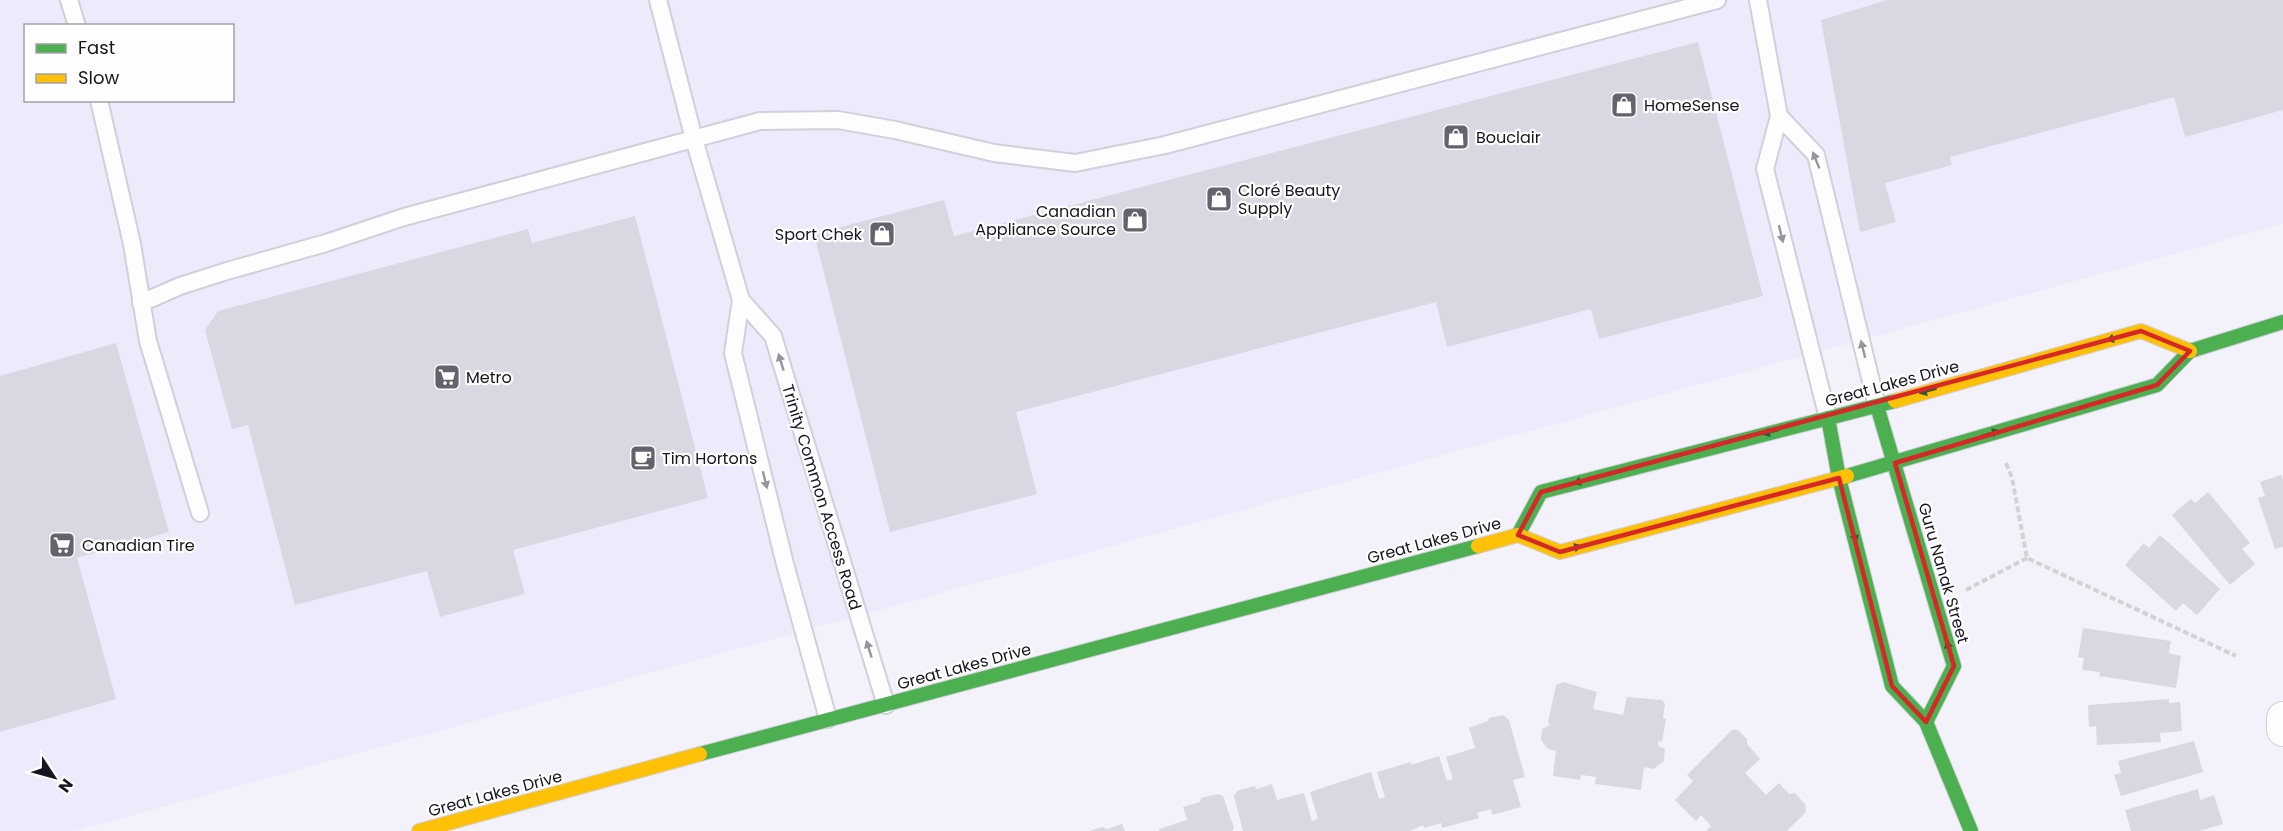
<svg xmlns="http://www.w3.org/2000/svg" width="2283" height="831" viewBox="0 0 2283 831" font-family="Poppins,sans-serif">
	<rect width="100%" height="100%" fill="#f3f2fa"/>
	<path fill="#edeafc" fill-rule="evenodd" d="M0,0H2283V224L75,831H0ZM26,26H232V100H26Z"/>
	<g fill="#d9d8e2">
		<polygon points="1887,0 2283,0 2283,110 2185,137 2174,97 1950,157 1952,165 1885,183 1896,222 1860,232 1821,20"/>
		<polygon points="1698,42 1763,296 1599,339 1591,309 1447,347 1436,302 1016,412 1037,494 890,532 814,234 944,200 954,236"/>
		<polygon points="635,216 708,498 513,550 525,594 440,617 427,571 295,605 248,425 232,429 205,330 218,311 528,229 532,243"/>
		<polygon points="116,343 169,532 77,558 116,699 0,732 0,376"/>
		<polygon points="2281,475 2283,480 2283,547 2275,549 2258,498 2265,496 2260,482"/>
		<polygon points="2208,492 2250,543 2242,549 2255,564 2230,585 2172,515 2191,499 2195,503"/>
		<polygon points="2160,535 2220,589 2197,615 2183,603 2176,611 2125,565 2144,543 2149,548"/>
		<polygon points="2083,628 2171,641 2169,653 2181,656 2176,688 2099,676 2100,672 2082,670 2084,658 2078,657"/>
		<polygon points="1563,682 1597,692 1593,709 1623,715 1627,697 1662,700 1665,704 1663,718 1666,719 1662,742 1658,741 1658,746 1665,749 1664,761 1654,769 1644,767 1641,790 1595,784 1596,777 1581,775 1580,780 1553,776 1556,751 1548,749 1541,740 1542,729 1550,725 1548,722 1556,685"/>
		<polygon points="2169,699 2169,703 2180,702 2182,731 2160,733 2161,742 2097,745 2096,726 2089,727 2088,705"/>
		<polygon points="1503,715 1509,720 1525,777 1513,780 1521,807 1492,815 1491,809 1477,813 1479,818 1442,828 1441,823 1424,828 1423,825 1409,831 1243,831 1234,796 1237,791 1254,786 1257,789 1272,784 1277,800 1304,793 1312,821 1318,819 1310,792 1371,772 1379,799 1385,797 1377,772 1411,762 1411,765 1439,756 1447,781 1453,779 1446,757 1475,748 1469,728 1488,721 1489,718"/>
		<polygon points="1732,730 1738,730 1747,739 1747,744 1760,759 1745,773 1766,795 1779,783 1789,794 1795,793 1805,804 1806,812 1787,831 1706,831 1711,826 1701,815 1696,821 1675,800 1693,781 1687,775"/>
		<polygon points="2194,741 2203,772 2121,796 2114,775 2121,773 2118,761"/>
		<polygon points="2198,789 2200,800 2214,795 2223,824 2200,831 2131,831 2125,810"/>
		<polygon points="1217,794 1223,796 1234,828 1232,831 1159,831 1159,829 1187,820 1183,807 1200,802 1201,798"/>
		<polygon points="1122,824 1125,831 1088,831 1103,827 1107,829"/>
	</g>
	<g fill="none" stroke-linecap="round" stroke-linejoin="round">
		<defs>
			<g id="lane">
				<polyline points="69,0 77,26"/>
				<polyline points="658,0 694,139 741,300 733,353 785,564 828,719"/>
				<polyline points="1758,0 1779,116 1765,169 1828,418"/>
				<polyline points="99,100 132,244 148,341 200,513"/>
				<polyline points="1779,116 1816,155 1877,406"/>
				<polyline points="741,300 773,336 886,705"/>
				<polyline points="141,303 180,286 227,271 326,243 404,217 760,121 838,120 895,130 994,153 1075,163 1165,145 1717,0"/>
			</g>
			<polyline id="street" points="2283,718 2283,730"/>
			<g id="fast">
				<polyline points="1877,406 1954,666 1926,722"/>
				<polyline points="1828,418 1839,478 1892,686 1926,722 1971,831"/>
				<polyline points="1847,476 2157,385 2190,351 2283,322"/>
				<polyline points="1518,535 1541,492 1895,401"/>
				<polyline points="700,754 1478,546"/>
			</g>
			<g id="slow">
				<polyline points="1895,401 2141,331 2190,351"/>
				<polyline points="1478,546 1518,535 1560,552 1847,476"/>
				<polyline points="419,831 700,754"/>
			</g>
		</defs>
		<use href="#lane" stroke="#d1d0da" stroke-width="20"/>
		<use href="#street" stroke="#d1d0da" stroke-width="34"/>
		<use href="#fast" stroke="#d1d0da" stroke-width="16"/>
		<use href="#slow" stroke="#d1d0da" stroke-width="16"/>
		<g stroke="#d2d2d5" stroke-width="4" stroke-dasharray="6 3" stroke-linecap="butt">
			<polyline points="2006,463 2012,478 2027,558 2236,656"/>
			<polyline points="1966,590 2027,558"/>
		</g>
		<use href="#lane" stroke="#fdfdfe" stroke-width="16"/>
		<use href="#street" stroke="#fdfdfe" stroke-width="32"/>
		<use href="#fast" stroke="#4caf50" stroke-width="14"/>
		<use href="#slow" stroke="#ffc107" stroke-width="14"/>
	</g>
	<defs><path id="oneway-solid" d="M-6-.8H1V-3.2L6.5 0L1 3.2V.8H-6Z" transform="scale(1.5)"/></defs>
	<g fill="#96959b">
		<use href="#oneway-solid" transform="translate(1816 160) rotate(-112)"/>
		<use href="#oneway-solid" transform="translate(1781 234) rotate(76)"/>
		<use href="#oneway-solid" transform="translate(1863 349) rotate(-104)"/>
		<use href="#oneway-solid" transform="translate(781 362) rotate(-107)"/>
		<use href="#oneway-solid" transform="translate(765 480) rotate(76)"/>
		<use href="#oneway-solid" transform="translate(869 649) rotate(-107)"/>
	</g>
	<g fill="#2f5a36">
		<use href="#oneway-solid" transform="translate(2115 338) rotate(164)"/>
		<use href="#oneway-solid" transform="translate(1928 391) rotate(164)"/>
		<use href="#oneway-solid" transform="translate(1771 432) rotate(165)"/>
		<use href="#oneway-solid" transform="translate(1991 433) rotate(-17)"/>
		<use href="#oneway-solid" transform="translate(1582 481) rotate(165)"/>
		<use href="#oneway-solid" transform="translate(1854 534) rotate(76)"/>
		<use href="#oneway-solid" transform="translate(1573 548) rotate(-15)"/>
		<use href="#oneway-solid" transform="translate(1949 649) rotate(-107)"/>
	</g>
	<path fill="none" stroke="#d62828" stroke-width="4.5" stroke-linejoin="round" d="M2141,331L2190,351L2157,385L1895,463L1954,666L1926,722L1892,686L1839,478L1560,552L1518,535L1541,492Z"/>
	<defs>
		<symbol id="shop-square" viewBox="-11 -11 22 22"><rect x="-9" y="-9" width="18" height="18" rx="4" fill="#65626d" stroke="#fefefe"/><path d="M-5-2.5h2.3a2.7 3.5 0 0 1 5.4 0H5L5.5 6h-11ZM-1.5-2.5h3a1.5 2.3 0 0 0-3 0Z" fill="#fff"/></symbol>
		<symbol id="supermarket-square" viewBox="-11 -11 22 22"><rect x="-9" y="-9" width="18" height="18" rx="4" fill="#65626d" stroke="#fefefe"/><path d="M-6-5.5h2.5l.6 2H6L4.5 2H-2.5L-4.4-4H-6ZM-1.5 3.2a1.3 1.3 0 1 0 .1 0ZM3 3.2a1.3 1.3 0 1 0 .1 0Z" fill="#fff"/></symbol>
		<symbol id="cafe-square" viewBox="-11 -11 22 22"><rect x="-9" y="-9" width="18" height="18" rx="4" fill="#65626d" stroke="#fefefe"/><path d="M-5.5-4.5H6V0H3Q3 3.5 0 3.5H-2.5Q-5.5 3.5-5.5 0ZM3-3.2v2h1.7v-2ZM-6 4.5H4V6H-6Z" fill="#fff"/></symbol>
	</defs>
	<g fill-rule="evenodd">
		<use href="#shop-square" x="1609" y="90" width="30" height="30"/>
		<use href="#shop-square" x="1441" y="122" width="30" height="30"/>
		<use href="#shop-square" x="1204" y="184" width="30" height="30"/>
		<use href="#shop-square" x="1120" y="205" width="30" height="30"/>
		<use href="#shop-square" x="867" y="219" width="30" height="30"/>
		<use href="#supermarket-square" x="432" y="362" width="30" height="30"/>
		<use href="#cafe-square" x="628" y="443" width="30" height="30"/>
		<use href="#supermarket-square" x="47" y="530" width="30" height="30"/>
	</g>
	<g text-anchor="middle" stroke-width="4.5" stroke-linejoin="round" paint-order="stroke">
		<g font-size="16" fill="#181521" stroke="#fefefe" text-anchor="start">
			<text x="1644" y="111">HomeSense</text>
			<text x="1476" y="143">Bouclair</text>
			<text x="1238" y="196">Cloré Beauty<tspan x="1238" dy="18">Supply</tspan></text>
			<text x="1116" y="217" text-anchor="end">Canadian<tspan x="1116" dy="18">Appliance Source</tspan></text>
			<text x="862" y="240" text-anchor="end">Sport Chek</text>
			<text x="466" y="383">Metro</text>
			<text x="662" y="464">Tim Hortons</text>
			<text x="82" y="551">Canadian Tire</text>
		</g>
		<g font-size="16" fill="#181521" stroke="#fefefe">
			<text transform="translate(1892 383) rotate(-15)" y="6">Great Lakes Drive</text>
			<text transform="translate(822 497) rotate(73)" y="6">Trinity Common Access Road</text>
			<text transform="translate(1434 540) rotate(-15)" y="6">Great Lakes Drive</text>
			<text transform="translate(1944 573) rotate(74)" y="6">Guru Nanak Street</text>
			<text transform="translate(964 666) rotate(-15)" y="6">Great Lakes Drive</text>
			<text transform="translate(495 793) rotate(-15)" y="6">Great Lakes Drive</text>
		</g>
	</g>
	<rect x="24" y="24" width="210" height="78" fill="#fefefe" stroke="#a2a1a6" stroke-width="1.5"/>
	<rect x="36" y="44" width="30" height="9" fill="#4caf50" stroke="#a2a1a6" stroke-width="1.5"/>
	<text x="78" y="54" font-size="18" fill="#181521">Fast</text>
	<rect x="36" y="74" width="30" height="9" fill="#ffc107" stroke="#a2a1a6" stroke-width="1.5"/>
	<text x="78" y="84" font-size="18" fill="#181521">Slow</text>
	<g transform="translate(54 777) rotate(126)" stroke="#fefefe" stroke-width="4.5" paint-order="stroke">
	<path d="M0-4.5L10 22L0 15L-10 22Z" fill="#181521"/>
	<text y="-9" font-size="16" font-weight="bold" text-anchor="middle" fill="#181521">N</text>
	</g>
</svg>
